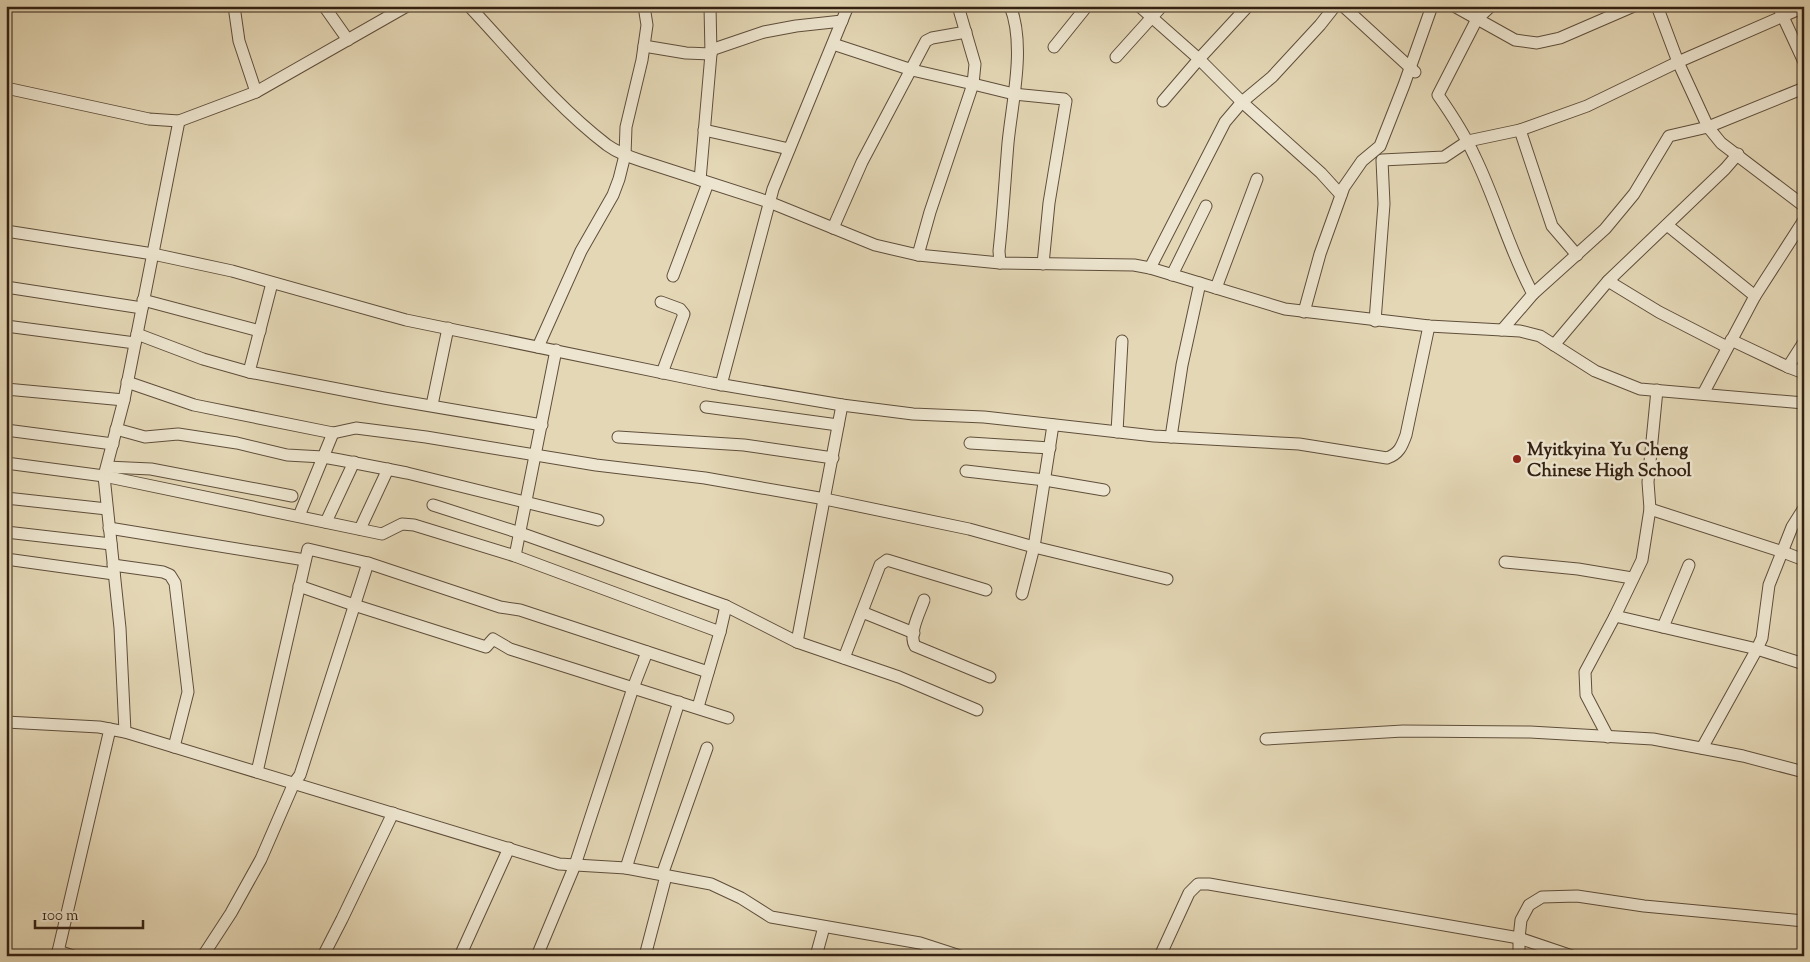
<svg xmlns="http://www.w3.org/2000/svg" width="1810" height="962" viewBox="0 0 1810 962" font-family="'Sorts Mill Goudy',serif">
	<rect width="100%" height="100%" fill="#e4d7b5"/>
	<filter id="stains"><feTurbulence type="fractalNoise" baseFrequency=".004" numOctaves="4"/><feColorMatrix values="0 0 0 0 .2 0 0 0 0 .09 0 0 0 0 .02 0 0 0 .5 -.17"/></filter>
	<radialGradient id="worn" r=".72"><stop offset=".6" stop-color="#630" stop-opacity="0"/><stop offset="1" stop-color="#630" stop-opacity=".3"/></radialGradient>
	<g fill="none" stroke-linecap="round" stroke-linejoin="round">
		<defs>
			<g id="minor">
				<polyline points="234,6 239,41 256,92"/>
				<polyline points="324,6 348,40"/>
				<path d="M469,6C513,53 556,106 607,145C618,153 630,157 642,161L769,202L875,245L918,255L1000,263L1134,265L1150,268L1285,309L1429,326L1520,331L1540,336L1595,371L1640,389L1804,403"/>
				<polyline points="1139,6 1199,59 1163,101"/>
				<polyline points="1248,6 1199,59 1242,102 1321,173 1341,195"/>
				<polyline points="1343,6 1415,72"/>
				<polyline points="1454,6 1515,40 1537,43 1560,38 1634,6"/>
				<path d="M1491,6L1477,19L1438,95C1452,115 1465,135 1475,157C1497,202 1509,250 1533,294L1502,330"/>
				<polyline points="1657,6 1678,62 1708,127 1721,143 1804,206"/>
				<polyline points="1778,6 1804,62"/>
				<polyline points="833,44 912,70 973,84 1014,94 1064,99 1066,101 1049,203 1043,264"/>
				<polyline points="644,46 686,53 711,54"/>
				<polyline points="1054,47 1087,6"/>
				<polyline points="711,50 764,32 796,26 842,21"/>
				<polyline points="1116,57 1162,6"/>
				<polyline points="6,88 149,119 179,121 256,92 407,6"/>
				<polyline points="704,130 789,149"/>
				<polyline points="1520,130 1552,226 1577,255"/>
				<polyline points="700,180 711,54 710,6"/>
				<polyline points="1667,225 1755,296"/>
				<polyline points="833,228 862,162 926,41 932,38 966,32"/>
				<path d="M6,231L153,254L232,271L406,320L712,383L842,405L913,414L984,417L1154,436L1299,444L1387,458C1399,454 1402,446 1406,435L1429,326"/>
				<polyline points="918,255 930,212 973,84 975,64 958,6"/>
				<path d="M1000,263L999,251C1003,215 1005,179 1008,143C1012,102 1026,45 1010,6"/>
				<polyline points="1150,268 1225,122 1242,102 1272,77 1320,25 1335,6"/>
				<polyline points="1172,275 1206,206"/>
				<polyline points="673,276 708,183"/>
				<polyline points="1608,281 1659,312 1727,347"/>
				<polyline points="6,287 142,308"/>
				<polyline points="1216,288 1257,179"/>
				<polyline points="1533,294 1605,229 1634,194 1669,136 1708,127 1804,88"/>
				<polyline points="143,300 260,331"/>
				<polyline points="661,302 680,309 684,314 662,373"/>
				<polyline points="1304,312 1320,254 1344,187 1362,161 1380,146 1404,85 1432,6"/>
				<polyline points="1375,321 1384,204 1382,160 1444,157 1468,141 1520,130 1587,106 1678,62 1804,7"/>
				<polyline points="6,326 135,343"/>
				<polyline points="137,334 203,359 249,372 384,398 542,425"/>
				<polyline points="1731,340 1788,367 1804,373"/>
				<polyline points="1554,345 1608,281 1725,169 1738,154"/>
				<polyline points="538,347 581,251 613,195 619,179 625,155 626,127 642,60 647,25 644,6"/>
				<polyline points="1788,367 1804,342"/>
				<polyline points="249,372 272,283"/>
				<polyline points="127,382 194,405 333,433 356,428 426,437 596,465 705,478 825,499 969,529 1034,547 1167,579"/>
				<polyline points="721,385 773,189 848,6"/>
				<polyline points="6,389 124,400"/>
				<polyline points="1703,394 1755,296 1804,220"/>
				<polyline points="432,405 448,328"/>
				<polyline points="706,407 838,425"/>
				<polyline points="116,429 145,437 178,434 237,443 287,455 323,457 340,460 407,473 598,520"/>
				<polyline points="6,430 113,444"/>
				<polyline points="1117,432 1122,341"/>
				<polyline points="618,437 744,445 833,458"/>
				<polyline points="1171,437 1182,365 1200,283"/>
				<polyline points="970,443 1050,448"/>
				<polyline points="6,463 104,476 382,534 402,524 414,525 515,556 720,632"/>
				<polyline points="107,467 151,469 292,496"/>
				<polyline points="966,471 1045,480 1104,490"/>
				<polyline points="6,498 107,509"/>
				<polyline points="433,505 520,533 726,606 797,642 899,677 977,710"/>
				<polyline points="1650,509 1783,552 1804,560"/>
				<polyline points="299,516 333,433"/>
				<polyline points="326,522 354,462"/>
				<polyline points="109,528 305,560"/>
				<polyline points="360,529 388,469"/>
				<polyline points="6,532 111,544"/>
				<polyline points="515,556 556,350"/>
				<polyline points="6,559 114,574"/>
				<polyline points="1505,562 1578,569 1632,578"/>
				<polyline points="113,565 163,572 170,575 175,583 188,692 174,747"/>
				<polyline points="299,586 354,605 486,647 493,639 510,649 728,718"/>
				<polyline points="1022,594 1034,547 1053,425"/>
				<path d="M924,600C920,612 908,634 915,646L990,677"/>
				<polyline points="862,612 914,633"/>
				<polyline points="1615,616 1757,649 1804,664"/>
				<polyline points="1663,627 1689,565"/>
				<polyline points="797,642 842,405"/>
				<polyline points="844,658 880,565 887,560 986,590"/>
				<polyline points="698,707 720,632 726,606"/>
				<polyline points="6,722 99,727 125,732 559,864 626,868 711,884 741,898 771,917 920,943 960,956"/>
				<polyline points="125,732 120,628 104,476 124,400 179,121"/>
				<polyline points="1608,737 1586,695 1585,672 1615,616 1642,560 1650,509 1648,482 1657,390"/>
				<polyline points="1266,739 1403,731 1530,732 1653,739 1743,756 1804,772"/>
				<polyline points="1702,748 1757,649 1762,638 1769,585 1792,527 1804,508"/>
				<polyline points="257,772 308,549 368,563 500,607 520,610 708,672"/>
				<polyline points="626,868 679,702"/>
				<polyline points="662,875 707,748"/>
				<polyline points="58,951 73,956"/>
				<polyline points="57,956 110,729"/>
				<polyline points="203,956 231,913 261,859 294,783 300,775 368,563"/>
				<polyline points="323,956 342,919 393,813"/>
				<polyline points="460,956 509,848"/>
				<polyline points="537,956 575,865 633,688 647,652"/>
				<polyline points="645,956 666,876"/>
				<polyline points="816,956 824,927"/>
				<polyline points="1160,956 1189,893 1198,884 1209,884 1519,938 1572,956"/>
				<polyline points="1519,956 1519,938 1521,920 1529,905 1542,897 1577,896 1644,906 1804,921"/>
			</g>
		</defs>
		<use href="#minor" stroke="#5f4e3b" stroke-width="13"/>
		<use href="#minor" stroke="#ede5cf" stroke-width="11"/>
	</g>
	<circle fill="#8f2418" stroke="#ede5cf" stroke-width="2" cx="1517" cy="459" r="5"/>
	<g text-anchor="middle" stroke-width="5" stroke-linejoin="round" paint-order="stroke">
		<g font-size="18" font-weight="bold" fill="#332012" stroke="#ede5cf" text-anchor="start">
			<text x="1527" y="455">Myitkyina Yu Cheng<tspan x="1527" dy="21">Chinese High School</tspan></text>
		</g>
	</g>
	<rect width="1810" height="962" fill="none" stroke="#e4d7b5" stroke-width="25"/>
	<rect x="8" y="8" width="1795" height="947" fill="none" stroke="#332012" stroke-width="2.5"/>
	<rect x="12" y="12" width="1785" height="937" fill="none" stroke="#332012"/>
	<path d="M35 920v8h108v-8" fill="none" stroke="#332012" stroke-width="2.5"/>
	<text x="42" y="920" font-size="15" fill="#332012" stroke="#ede5cf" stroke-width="4" paint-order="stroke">100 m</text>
	<rect width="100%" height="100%" filter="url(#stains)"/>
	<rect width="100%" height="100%" fill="url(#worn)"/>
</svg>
